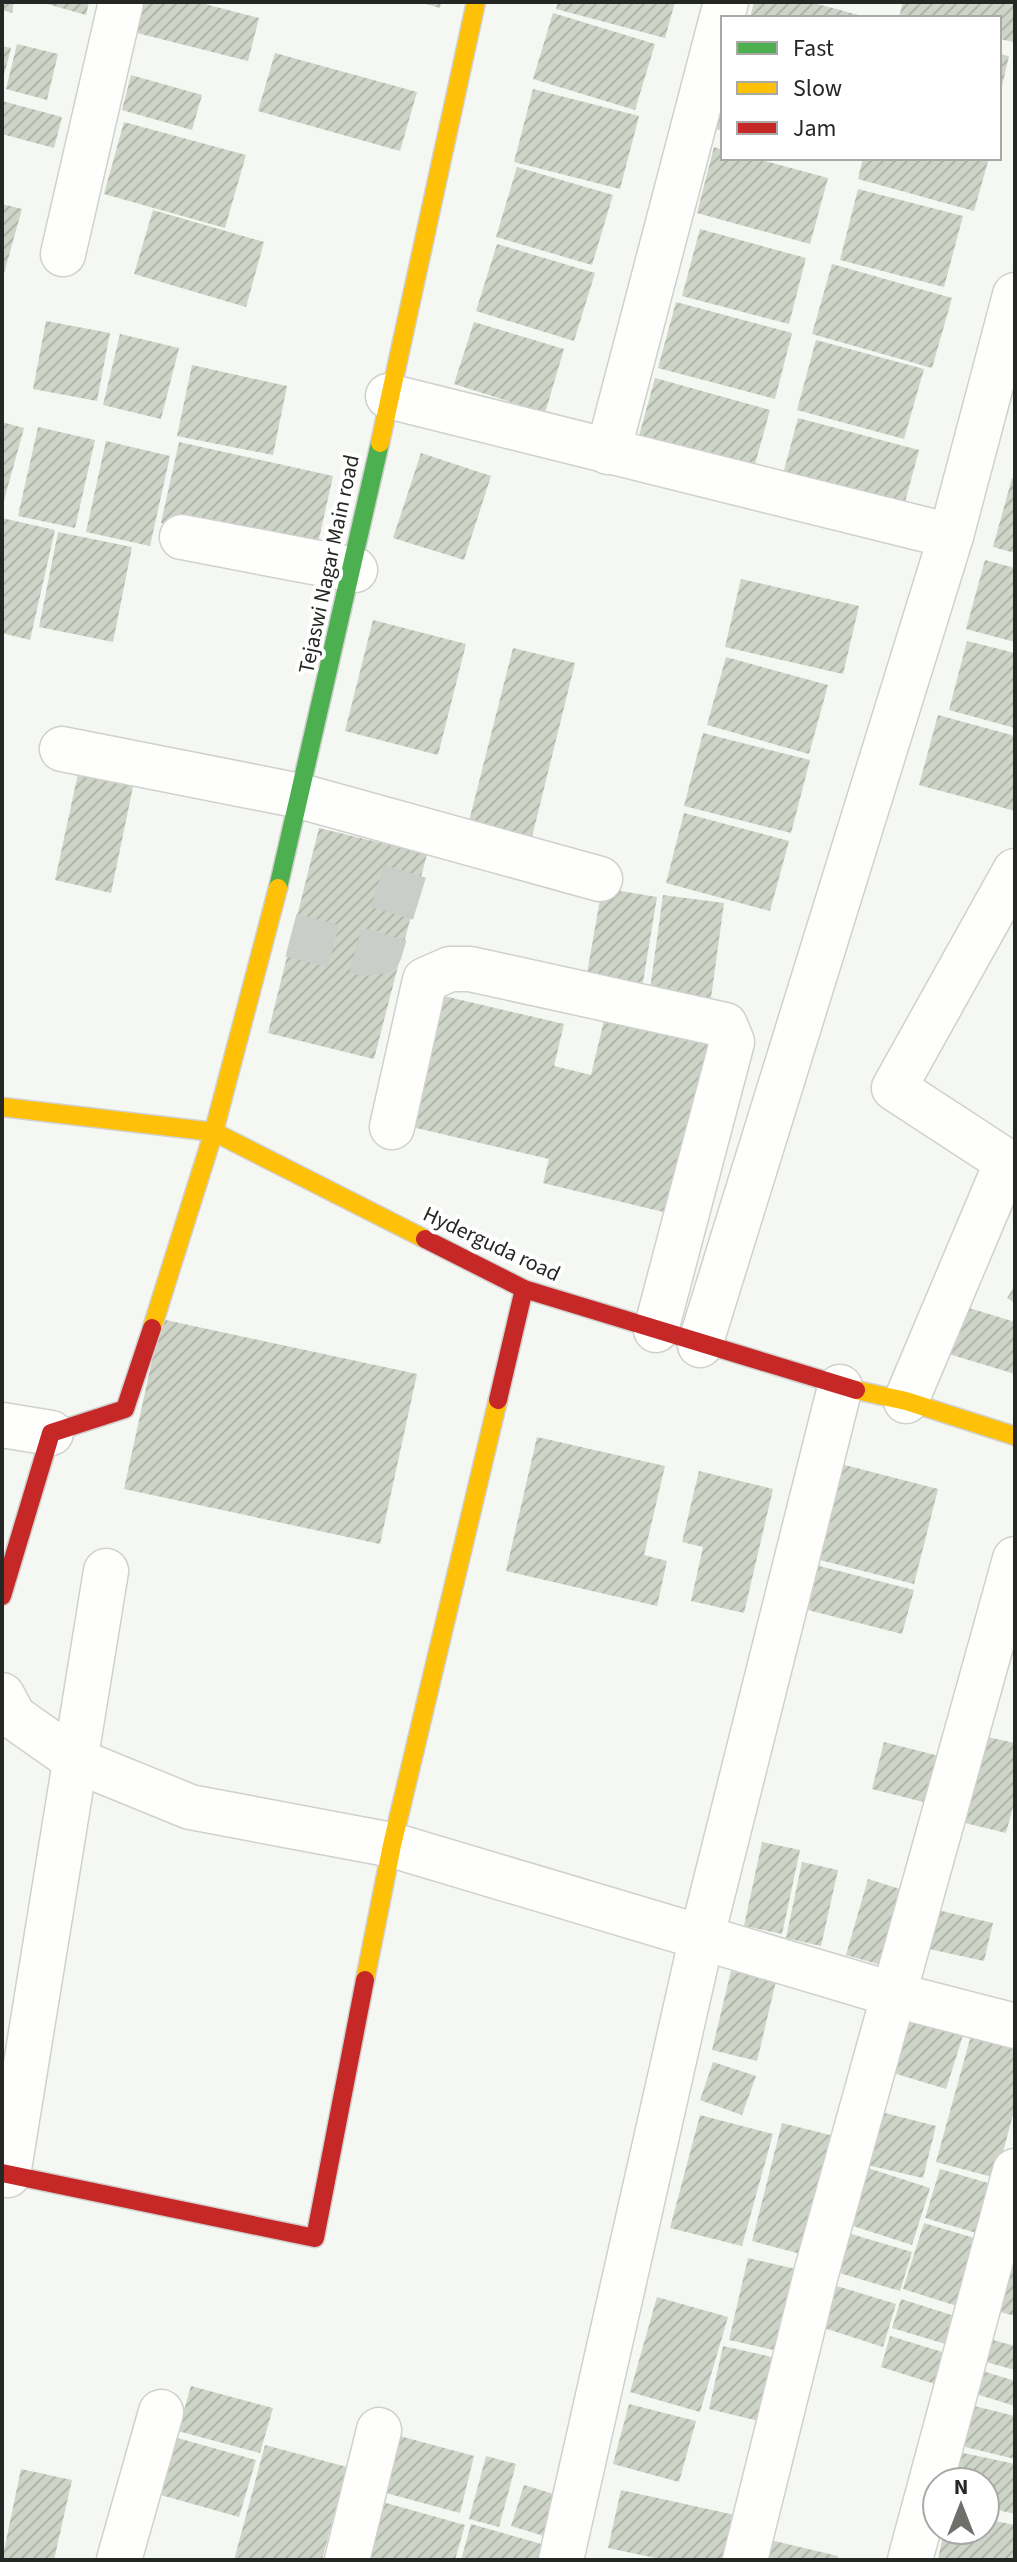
<svg xmlns="http://www.w3.org/2000/svg" width="1017" height="2562" viewBox="0 0 1017 2562" font-family="'Source Sans 3',sans-serif">
	<defs>
		<pattern id="building-hatch" width="6" height="6" patternUnits="userSpaceOnUse" patternTransform="scale(2)"><rect width="6" height="6" fill="#ced4c7"/><path d="M-1 1l2-2M0 6l6-6M5 7l2-2" fill="none" stroke="#b1b6ab"/></pattern>
	</defs>
	<rect width="100%" height="100%" fill="#f5f7f2"/>
	<g fill="url(#building-hatch)">
		<polygon points="2,2 14,2 12,13 2,10"/>
		<polygon points="40,2 89,2 86,15"/>
		<polygon points="137,2 197,2 259,18 248,61 129,31"/>
		<polygon points="419,2 441,2 440,8"/>
		<polygon points="558,2 675,2 665,38 556,9"/>
		<polygon points="754,2 810,2 870,18 750,18"/>
		<polygon points="903,2 1015,2 1014,42 999,39 999,18 904,18 899,17"/>
		<polygon points="553,13 655,44 635,110 533,79"/>
		<polygon points="17,44 58,54 47,100 6,89"/>
		<polygon points="2,46 11,48 3,79 2,79"/>
		<polygon points="275,53 417,92 400,151 258,111"/>
		<polygon points="999,54 1009,56 1000,94 999,94"/>
		<polygon points="131,75 202,95 192,130 122,110"/>
		<polygon points="533,89 639,116 620,189 514,162"/>
		<polygon points="2,101 62,117 54,148 2,134"/>
		<polygon points="722,107 723,108 723,131 716,129"/>
		<polygon points="124,122 246,155 225,228 104,194"/>
		<polygon points="714,147 723,150 723,158 754,158 828,178 810,244 697,213"/>
		<polygon points="863,158 989,158 974,211 858,179"/>
		<polygon points="517,167 613,195 592,265 496,237"/>
		<polygon points="858,189 963,216 944,287 840,260"/>
		<polygon points="2,204 22,209 3,277 2,277"/>
		<polygon points="153,210 264,242 246,307 134,274"/>
		<polygon points="700,229 806,258 789,324 682,296"/>
		<polygon points="497,244 595,273 574,341 476,311"/>
		<polygon points="832,264 952,298 932,368 812,334"/>
		<polygon points="676,302 792,333 775,399 658,368"/>
		<polygon points="46,321 110,333 97,401 33,389"/>
		<polygon points="474,322 564,349 545,413 454,384"/>
		<polygon points="120,334 179,348 161,419 103,405"/>
		<polygon points="816,340 924,369 904,439 797,410"/>
		<polygon points="192,365 287,386 273,455 177,436"/>
		<polygon points="655,378 770,410 752,475 637,443"/>
		<polygon points="798,418 919,450 900,521 779,489"/>
		<polygon points="2,422 24,428 3,504 2,504"/>
		<polygon points="38,427 95,440 75,528 18,516"/>
		<polygon points="106,441 170,456 150,546 86,532"/>
		<polygon points="179,442 333,476 315,557 161,523"/>
		<polygon points="421,453 491,476 464,560 393,538"/>
		<polygon points="1012,478 1015,479 1015,553 993,547"/>
		<polygon points="2,518 55,530 30,640 2,633"/>
		<polygon points="58,532 132,547 113,642 39,627"/>
		<polygon points="985,560 1015,568 1015,642 966,629"/>
		<polygon points="741,579 859,606 843,674 725,647"/>
		<polygon points="373,620 466,644 438,755 345,731"/>
		<polygon points="967,641 1015,653 1015,728 949,710"/>
		<polygon points="513,648 575,663 531,841 468,825"/>
		<polygon points="726,657 828,685 809,754 707,725"/>
		<polygon points="938,715 1015,736 1015,811 919,785"/>
		<polygon points="703,733 810,760 791,833 684,806"/>
		<polygon points="81,760 136,772 111,893 55,880"/>
		<polygon points="684,813 789,841 770,911 666,883"/>
		<polygon points="319,828 427,854 374,1059 268,1033"/>
		<polygon points="602,888 657,897 642,988 586,979"/>
		<polygon points="663,895 724,903 711,998 650,989"/>
		<polygon points="444,996 564,1024 554,1066 591,1075 606,1012 722,1039 680,1216 543,1183 549,1159 412,1127"/>
		<polygon points="1015,1286 1015,1303 1007,1298"/>
		<polygon points="956,1304 1015,1322 1015,1374 942,1352"/>
		<polygon points="161,1319 417,1374 380,1544 124,1489"/>
		<polygon points="537,1437 665,1466 644,1555 667,1561 657,1606 506,1571"/>
		<polygon points="837,1463 938,1489 914,1584 812,1558"/>
		<polygon points="699,1471 773,1489 744,1613 691,1601 703,1547 682,1542"/>
		<polygon points="819,1566 914,1590 902,1634 808,1610"/>
		<polygon points="987,1737 1015,1743 1015,1799 1006,1833 965,1823"/>
		<polygon points="884,1742 955,1760 943,1807 872,1789"/>
		<polygon points="762,1842 800,1850 782,1934 744,1926"/>
		<polygon points="802,1862 838,1870 821,1946 786,1938"/>
		<polygon points="868,1879 903,1890 881,1965 846,1955"/>
		<polygon points="929,1908 993,1923 984,1961 920,1947"/>
		<polygon points="731,1971 776,1981 757,2061 712,2050"/>
		<polygon points="908,2012 965,2029 946,2089 890,2072"/>
		<polygon points="973,2028 1015,2039 1015,2107 996,2178 936,2162"/>
		<polygon points="713,2062 756,2076 742,2115 700,2100"/>
		<polygon points="881,2112 936,2126 923,2178 867,2165"/>
		<polygon points="700,2115 773,2134 742,2246 670,2228"/>
		<polygon points="782,2123 846,2139 816,2258 752,2241"/>
		<polygon points="868,2168 930,2188 912,2245 850,2225"/>
		<polygon points="940,2169 1005,2188 990,2237 925,2218"/>
		<polygon points="924,2223 981,2240 960,2307 903,2289"/>
		<polygon points="848,2233 912,2252 900,2291 836,2272"/>
		<polygon points="1015,2247 1015,2316 993,2310"/>
		<polygon points="748,2258 805,2271 787,2353 729,2340"/>
		<polygon points="837,2286 896,2304 883,2347 824,2328"/>
		<polygon points="657,2297 728,2317 700,2412 630,2392"/>
		<polygon points="901,2299 958,2317 949,2345 892,2328"/>
		<polygon points="890,2336 949,2354 938,2385 881,2367"/>
		<polygon points="993,2340 1015,2346 1015,2370 986,2362"/>
		<polygon points="723,2346 785,2360 771,2424 709,2409"/>
		<polygon points="983,2371 1015,2381 1015,2406 976,2394"/>
		<polygon points="191,2386 273,2408 260,2453 178,2431"/>
		<polygon points="629,2404 696,2421 679,2482 613,2464"/>
		<polygon points="970,2405 1015,2416 1015,2459 961,2446"/>
		<polygon points="167,2435 256,2460 239,2517 150,2492"/>
		<polygon points="396,2435 474,2456 460,2513 382,2492"/>
		<polygon points="265,2445 347,2467 322,2560 234,2560"/>
		<polygon points="959,2452 1015,2464 1015,2514 985,2507 985,2482 953,2482"/>
		<polygon points="486,2456 516,2464 499,2527 469,2519"/>
		<polygon points="21,2469 72,2480 54,2560 2,2560"/>
		<polygon points="524,2485 567,2498 554,2539 511,2526"/>
		<polygon points="621,2490 735,2515 725,2560 665,2560 608,2548"/>
		<polygon points="379,2501 465,2525 455,2560 363,2560"/>
		<polygon points="985,2519 1015,2525 1015,2560 938,2559 944,2530 985,2530"/>
		<polygon points="471,2524 545,2545 541,2560 461,2560"/>
		<polygon points="770,2540 838,2556 837,2560 765,2560"/>
	</g>
	<g fill="none" stroke-linecap="round" stroke-linejoin="round">
		<polyline stroke="#cbcdc9" stroke-width="44" stroke-dasharray="44 22" stroke-linecap="butt" points="291,935 364,954 380,952 412,848"/>
		<defs>
			<g id="street">
				<polyline points="63,254 121,2"/>
				<polyline points="388,396 951,536"/>
				<polyline points="608,452 726,2"/>
				<polyline points="182,537 355,570"/>
				<polyline points="62,749 300,796 600,879"/>
				<polyline points="1015,871 894,1088 1015,1167"/>
				<polyline points="392,1127 425,980 450,969 470,969 725,1025 732,1042 656,1330"/>
				<polyline points="700,1345 951,536 1015,295"/>
				<polyline points="906,1401 1006,1164"/>
				<polyline points="2,1425 51,1433"/>
				<polyline points="2,1695 14,1717 75,1760 190,1807 392,1845 895,1995 1015,2026"/>
				<polyline points="8,2175 106,1571"/>
				<polyline points="119,2560 161,2412"/>
				<polyline points="347,2560 379,2430"/>
				<polyline points="561,2560 702,1936 840,1387"/>
				<polyline points="745,2560 817,2270 1015,1559"/>
				<polyline points="910,2560 1015,2171"/>
			</g>
			<polyline id="fast" points="278,888 380,443"/>
			<g id="slow">
				<polyline points="380,443 476,2"/>
				<polyline points="2,1107 214,1132 425,1239"/>
				<polyline points="152,1328 214,1131 278,888"/>
				<polyline points="856,1390 906,1401 1015,1436"/>
				<polyline points="365,1980 392,1845 498,1400"/>
			</g>
			<g id="jam">
				<polyline points="425,1239 524,1289 856,1390"/>
				<polyline points="498,1400 524,1289"/>
				<polyline points="2,1596 51,1433 125,1409 152,1328"/>
				<polyline points="2,2173 315,2238 365,1980"/>
			</g>
		</defs>
		<use href="#street" stroke="#d0d1ce" stroke-width="47"/>
		<use href="#fast" stroke="#d0d1ce" stroke-width="21"/>
		<use href="#slow" stroke="#d0d1ce" stroke-width="21"/>
		<use href="#jam" stroke="#d0d1ce" stroke-width="21"/>
		<use href="#street" stroke="#fefefd" stroke-width="44"/>
		<use href="#fast" stroke="#4caf50" stroke-width="18"/>
		<use href="#slow" stroke="#ffc107" stroke-width="18"/>
		<use href="#jam" stroke="#c62828" stroke-width="18"/>
	</g>
	<g text-anchor="middle" stroke-width="8" stroke-linejoin="round" paint-order="stroke">
		<g font-size="22" fill="#252724" stroke="#fff">
			<text transform="translate(328 564) rotate(-78)" y="8">Tejaswi Nagar Main road</text>
			<text transform="translate(492 1243) rotate(25)" y="8">Hyderguda road</text>
		</g>
	</g>
	<rect width="1017" height="2562" fill="none" stroke="#252724" stroke-width="8"/>
	<rect x="721" y="16" width="280" height="144" fill="#ffffff" stroke="#a8a9a7" stroke-width="2"/>
	<rect x="737" y="42" width="40" height="12" fill="#4caf50" stroke="#a8a9a7" stroke-width="2"/>
	<text x="793" y="56" font-size="24" fill="#252724">Fast</text>
	<rect x="737" y="82" width="40" height="12" fill="#ffc107" stroke="#a8a9a7" stroke-width="2"/>
	<text x="793" y="96" font-size="24" fill="#252724">Slow</text>
	<rect x="737" y="122" width="40" height="12" fill="#c62828" stroke="#a8a9a7" stroke-width="2"/>
	<text x="793" y="136" font-size="24" fill="#252724">Jam</text>
	<g transform="translate(961 2506)"><circle r="38" fill="#ffffff" stroke="#a8a9a7" stroke-width="2"/>
	<path d="M0-6L14 30L0 20L-14 30Z" fill="#6e706c"/>
	<text y="-12" font-size="22" font-weight="bold" text-anchor="middle" fill="#252724">N</text>
	</g>
</svg>
